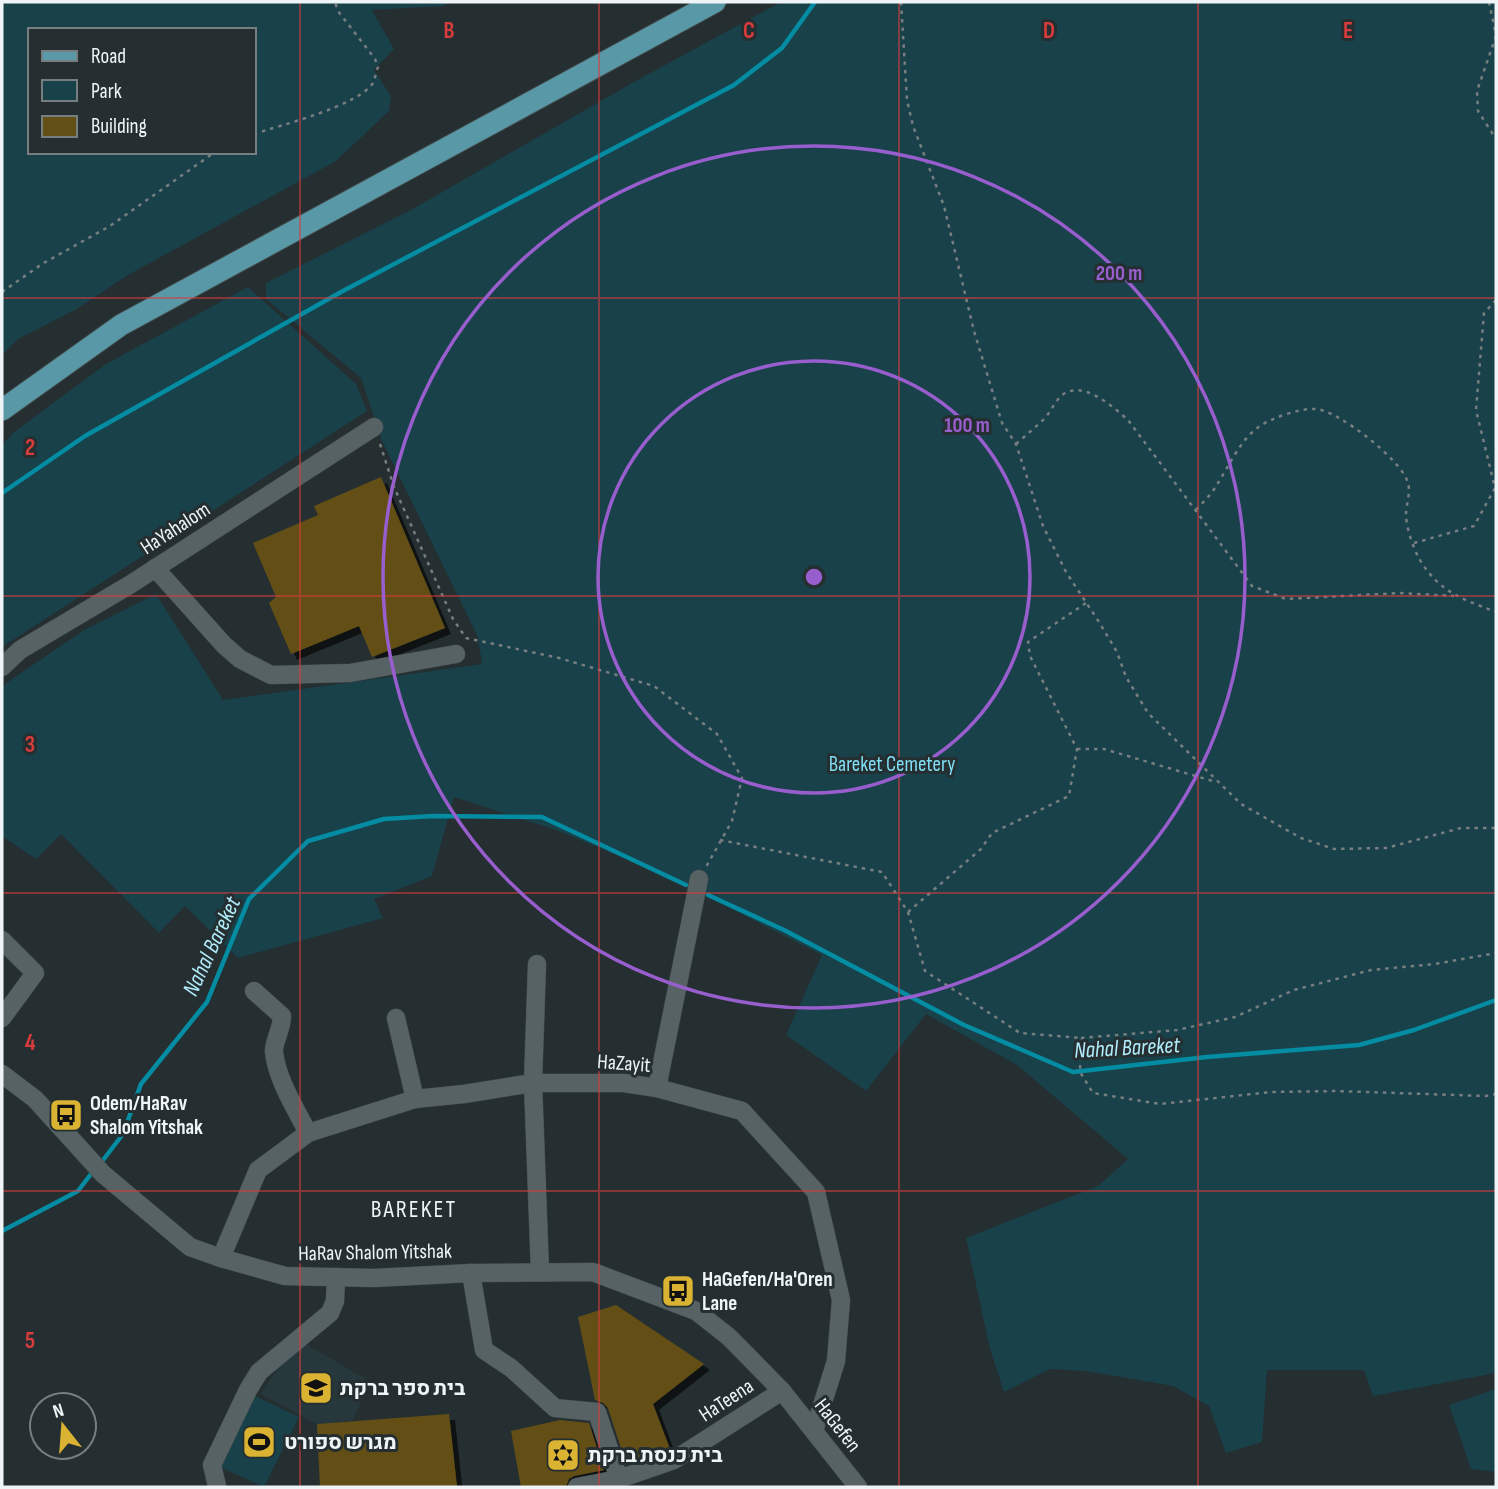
<svg xmlns="http://www.w3.org/2000/svg" width="1498" height="1489" viewBox="0 0 1498 1489" font-family="'Sofia Sans Condensed',Heebo,sans-serif">
	<defs>
		<filter id="shadow"><feDropShadow dx="6" dy="6" stdDeviation="0" flood-color="#0009"/></filter>
	</defs>
	<rect width="100%" height="100%" fill="#252e30"/>
	<polygon fill="#27383d" points="299,1340 371,1382 352,1421 317,1424 260,1394"/>
	<g fill="#19414a" fill-rule="evenodd">
		<path d="M2,2H447L444,6L372,10L394,49L374,70L391,96L389,111L336,161L128,275L75,310L18,339L2,355ZM30,30H254V152H30Z"/>
		<polygon points="781,2 1496,2 1496,1373 1373,1396 1364,1370 1267,1370 1262,1442 1226,1453 1209,1406 1173,1386 1086,1371 1050,1369 1004,1392 990,1349 966,1238 1098,1186 1128,1159 1017,1065 926,1014 866,1091 786,1035 822,955 665,875 556,830 454,797 432,876 374,899 383,918 238,958 185,906 159,933 61,834 36,859 2,836 2,686 84,630 156,594 223,700 482,664 478,637 382,441 361,378 266,299 266,283 411,210 632,83"/>
		<polygon points="248,287 356,384 367,411 2,647 2,445 14,432 106,364"/>
		<polygon points="1496,1389 1496,1472 1471,1469 1449,1405"/>
		<polygon points="255,1396 299,1417 264,1487 220,1467"/>
	</g>
	<g fill="none" stroke-linecap="round" stroke-linejoin="round">
		<g stroke="#038ca2" stroke-width="4.5">
			<polyline points="2,493 85,436 341,292 734,85 782,48 815,2"/>
			<polyline points="708,895 784,930 964,1025 1073,1072 1207,1057 1359,1045 1414,1030 1496,1000"/>
			<polyline points="100,1164 123,1134 141,1084 207,1002 249,899 308,841 384,819 433,816 542,817 686,885"/>
			<polyline points="2,1231 78,1191 94,1170"/>
		</g>
	</g>
	<g fill="#635017" filter="url(#shadow)">
		<polygon points="381,477 445,628 372,657 359,626 291,654 269,603 276,597 253,543 318,515 314,506"/>
		<polygon points="616,1305 704,1364 653,1404 670,1449 626,1464 608,1408 603,1403 595,1400 578,1317"/>
		<polygon points="449,1414 457,1487 320,1487 317,1424"/>
		<polygon points="560,1420 589,1423 604,1470 574,1476 569,1479 566,1487 521,1487 511,1431"/>
	</g>
	<g fill="none" stroke-linecap="round" stroke-linejoin="round">
		<defs>
			<g id="minor">
				<polyline points="155,568 224,645 240,659 271,675 350,673 456,654"/>
				<polyline points="2,667 20,650 131,584 374,427"/>
				<polyline points="2,940 35,973 2,1018"/>
				<polyline points="537,964 533,1083 540,1272"/>
				<path d="M254,991L282,1016C282,1029 273,1043 274,1052C277,1080 296,1109 308,1133"/>
				<polyline points="396,1018 415,1099"/>
				<polyline points="2,1074 35,1099 103,1174 190,1247 221,1258 285,1276 374,1278 471,1273 593,1272 696,1311 729,1337 782,1391 858,1487"/>
				<polyline points="657,1088 699,879"/>
				<polyline points="221,1258 258,1170 308,1133 415,1099 464,1094 533,1083 624,1083 657,1088 742,1111 816,1192 841,1300 836,1361 814,1431"/>
				<polyline points="471,1273 484,1350 511,1368 555,1408 597,1412 619,1479"/>
				<polyline points="217,1486 212,1465 248,1390 259,1372 330,1313 335,1301 336,1277"/>
				<polyline points="577,1487 619,1479 674,1460 782,1391"/>
			</g>
			<polyline id="major" points="2,410 121,325 715,2"/>
		</defs>
		<use href="#minor" stroke="#434c4d" stroke-width="19"/>
		<use href="#major" stroke="#434c4d" stroke-width="23"/>
		<g stroke="#767e80" stroke-width="2.5" stroke-dasharray="3.5 5" stroke-linecap="butt">
			<polyline points="901,2 907,100 913,126 944,206 974,331 1002,423 1016,444 1043,526 1066,572 1099,622 1117,652 1126,677 1148,713 1241,804 1301,838 1334,849 1386,848 1461,828 1496,828"/>
			<polyline points="1489,2 1496,35"/>
			<polyline points="1496,36 1477,91 1478,111 1496,139"/>
			<path d="M254,134C281,125 358,106 373,83C375,79 376,72 378,67L375,59L338,11L335,2"/>
			<polyline points="2,292 42,264 110,226 215,152"/>
			<polyline points="380,444 394,487 453,619 466,638 559,658 654,686 717,734 742,778 732,821 706,867"/>
			<path d="M1016,444C1026,435 1036,427 1045,418C1051,411 1055,402 1061,396C1082,378 1113,407 1128,420L1252,586L1286,599L1400,593L1454,596"/>
			<path d="M1196,510C1203,502 1211,495 1216,486C1229,467 1240,439 1260,426C1272,418 1300,408 1315,409C1337,409 1403,461 1408,483C1411,492 1406,505 1406,514C1406,527 1413,548 1420,560C1440,593 1463,599 1496,612"/>
			<polyline points="1414,543 1474,526 1495,488 1476,410 1484,313 1496,300"/>
			<polyline points="1077,749 1104,749 1216,782"/>
			<polyline points="720,840 882,872 908,912 925,971 1020,1033 1081,1038 1080,1072 1093,1093 1160,1104 1271,1092 1336,1091 1486,1096 1496,1094"/>
			<polyline points="908,912 981,849 992,833 1069,796 1077,749 1030,656 1028,642 1086,603"/>
			<polyline points="1081,1038 1177,1030 1235,1017 1294,990 1371,970 1435,964 1496,953"/>
		</g>
		<use href="#minor" stroke="#576264" stroke-width="18"/>
		<use href="#major" stroke="#5998a6" stroke-width="21"/>
	</g>
	<path fill="none" stroke="#d83c3d" stroke-width="2" stroke-opacity="0.55" d="M300,2V1487M599,2V1487M899,2V1487M1198,2V1487M2,298H1496M2,596H1496M2,893H1496M2,1191H1496"/>
	<g fill="none" stroke="#985ecd" stroke-width="3.5">
		<circle cx="814" cy="577" r="216"/>
		<circle cx="814" cy="577" r="431"/>
	</g>
	<defs>
		<symbol id="bus-square" viewBox="-11 -11 22 22"><rect x="-9" y="-9" width="18" height="18" rx="4" fill="#dab333" stroke="#252e30"/><path d="M-5-6H5V4H4V6H2V4H-2V6H-4V4H-5ZM-3.5-4V0h7V-4ZM-3.5 1.2v1.5H-2V1.2ZM2 1.2v1.5H3.5V1.2Z" fill="#111"/></symbol>
		<symbol id="school-square" viewBox="-11 -11 22 22"><rect x="-9" y="-9" width="18" height="18" rx="4" fill="#dab333" stroke="#252e30"/><path d="M0-5L7-2L0 1L-7-2ZM-4 1L0 2.5L4 1V4Q0 6-4 4Z" fill="#111"/></symbol>
		<symbol id="stadium-square" viewBox="-11 -11 22 22"><rect x="-9" y="-9" width="18" height="18" rx="4" fill="#dab333" stroke="#252e30"/><path d="M0-5a6.5 5 0 1 0 0 10a6.5 5 0 1 0 0-10ZM-3.5-1.8h7v3.6h-7Z" fill="#111"/></symbol>
		<symbol id="synagogue-square" viewBox="-11 -11 22 22"><rect x="-9" y="-9" width="18" height="18" rx="4" fill="#dab333" stroke="#252e30"/><path d="M0-6.5L5.6 3.2H-5.6ZM0 6.5L5.6-3.2H-5.6Z" fill="#111"/></symbol>
	</defs>
	<g fill-rule="evenodd">
		<use href="#bus-square" x="47" y="1096" width="38" height="38"/>
		<use href="#bus-square" x="659" y="1272" width="38" height="38"/>
		<use href="#school-square" x="297" y="1369" width="38" height="38"/>
		<use href="#stadium-square" x="240" y="1423" width="38" height="38"/>
		<use href="#synagogue-square" x="544" y="1436" width="38" height="38"/>
	</g>
	<g text-anchor="middle" stroke-width="6" stroke-linejoin="round" paint-order="stroke">
		<g font-size="21" fill="#eff5f6" stroke="#252e30">
			<text transform="translate(175 528) rotate(-33)" y="7">HaYahalom</text>
			<text transform="translate(624 1063) rotate(4)" y="7">HaZayit</text>
			<text transform="translate(375 1252) rotate(-1)" y="7">HaRav Shalom Yitshak</text>
			<text transform="translate(726 1400) rotate(-33)" y="7">HaTeena</text>
			<text transform="translate(838 1425) rotate(52)" y="7">HaGefen</text>
		</g>
		<g font-size="21" fill="#80dff5" stroke="#252e30">
			<text x="892" y="771">Bareket Cemetery</text>
		</g>
		<g font-size="21" font-weight="bold" fill="#eff5f6" stroke="#252e30" text-anchor="start">
			<text x="90" y="1110">Odem/HaRav<tspan x="90" dy="24">Shalom Yitshak</tspan></text>
			<text x="702" y="1286">HaGefen/Ha'Oren<tspan x="702" dy="24">Lane</tspan></text>
			<text x="340" y="1395">בית ספר ברקת</text>
			<text x="284" y="1449">מגרש ספורט</text>
			<text x="588" y="1462">בית כנסת ברקת</text>
		</g>
		<g font-size="23" font-style="italic" fill="#b1edfb" stroke="#252e30">
			<text transform="translate(211 946) rotate(-65)" y="8">Nahal Bareket</text>
			<text transform="translate(1127 1047) rotate(-3)" y="8">Nahal Bareket</text>
		</g>
		<g font-size="24" letter-spacing="2" fill="#eff5f6" stroke="#252e30">
			<text x="414" y="1217">BAREKET</text>
		</g>
	</g>
	<g font-size="23" text-anchor="middle" font-weight="bold" fill="#d83c3d" stroke="#252e30" stroke-width="6" stroke-linejoin="round" paint-order="stroke">
		<text x="449" y="38">B</text>
		<text x="749" y="38">C</text>
		<text x="1049" y="38">D</text>
		<text x="1348" y="38">E</text>
		<text x="30" y="455">2</text>
		<text x="30" y="752">3</text>
		<text x="30" y="1050">4</text>
		<text x="30" y="1348">5</text>
	</g>
	<circle cx="814" cy="577" r="10" fill="#985ecd" stroke="#252e30" stroke-width="3.5"/>
	<g font-size="21" text-anchor="middle" font-weight="bold" fill="#985ecd" stroke="#252e30" stroke-width="6" stroke-linejoin="round" paint-order="stroke">
		<text x="1119" y="280">200 m</text>
		<text x="967" y="432">100 m</text>
	</g>
	<rect width="1498" height="1489" fill="none" stroke="#eff5f6" stroke-width="7"/>
	<rect x="28" y="28" width="228" height="126" fill="#252e30" stroke="#767e7f" stroke-width="2"/>
	<rect x="42" y="51" width="35" height="10" fill="#5998a6" stroke="#767e7f" stroke-width="2"/>
	<text x="91" y="63" font-size="21" fill="#eff5f6">Road</text>
	<rect x="42" y="80" width="35" height="21" fill="#19414a" stroke="#767e7f" stroke-width="2"/>
	<text x="91" y="98" font-size="21" fill="#eff5f6">Park</text>
	<rect x="42" y="116" width="35" height="21" fill="#635017" stroke="#767e7f" stroke-width="2"/>
	<text x="91" y="133" font-size="21" fill="#eff5f6">Building</text>
	<g transform="translate(63 1426) rotate(343)"><circle r="33" fill="#252e30" stroke="#767e7f" stroke-width="2"/>
	<path d="M0-5L12 26L0 18L-12 26Z" fill="#dab333"/>
	<text y="-10" font-size="19" font-weight="bold" text-anchor="middle" fill="#eff5f6">N</text>
	</g>
</svg>
